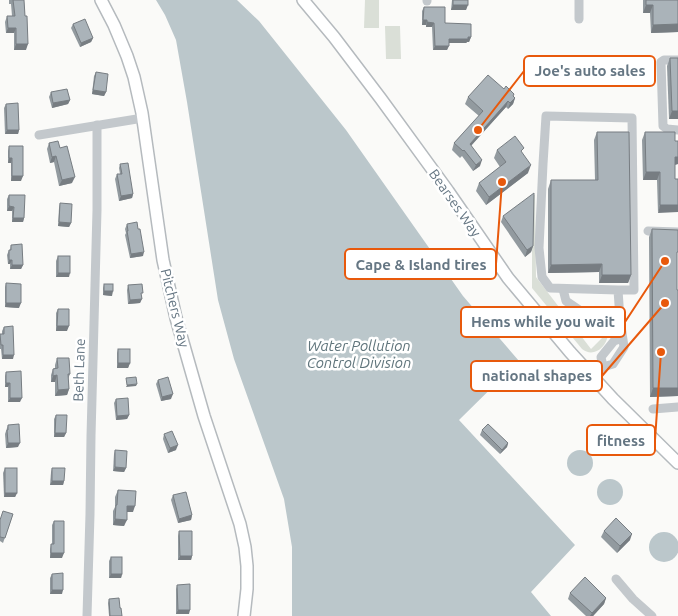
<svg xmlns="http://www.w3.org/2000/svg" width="678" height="616" viewBox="0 0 678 616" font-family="Ubuntu,sans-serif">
	<rect width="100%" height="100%" fill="#fafaf8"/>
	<g fill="#dadfd7">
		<polygon points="365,0 379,0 379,28 364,28"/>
		<polygon points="385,26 400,26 401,59 386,59"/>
		<path d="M532,195H535L536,277L591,349L605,335H608C606,348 593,358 582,349L532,288Z"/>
	</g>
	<g fill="#bbc7cb">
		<polygon points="156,0 237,0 259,21 346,130 463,296 519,361 459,420 575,545 531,592 551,616 292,616 292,547 284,499 234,359 218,300 187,102 176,40 165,15"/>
		<circle cx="580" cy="463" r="13"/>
		<circle cx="610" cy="492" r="13"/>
		<circle cx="664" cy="547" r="15"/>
	</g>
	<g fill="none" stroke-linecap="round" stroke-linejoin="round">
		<defs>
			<g id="major">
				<polyline points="101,0 114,25 127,56 134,77 142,113 163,260 176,318 204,416 240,524 245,547 247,566 247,589 244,616"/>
				<polyline points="303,0 334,37 381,99 448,191 508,278 570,352 613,399 678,463"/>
			</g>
		</defs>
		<use href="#major" stroke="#b5babe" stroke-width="14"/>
		<g stroke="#c3c8cc" stroke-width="9">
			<polyline points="427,0 427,1"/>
			<polyline points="579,0 579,19"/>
			<polyline points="678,60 664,60 661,62 663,126 667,129 678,130"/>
			<polyline points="39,135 143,118"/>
			<polyline points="648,231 678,232"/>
			<polyline points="563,289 566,301 594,320 620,319"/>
			<polyline points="603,367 601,357 614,341 622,338"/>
			<polyline points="593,377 603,367 613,364 624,347 620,319 618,290 550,288 542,277 539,248 543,164 546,116 632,118 634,290 618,290"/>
			<polyline points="653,409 678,407"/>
			<polyline points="616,579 633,599 652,616"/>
			<polyline points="87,616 90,514 91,436 97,210 97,125"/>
		</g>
		<use href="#major" stroke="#fff" stroke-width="11"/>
	</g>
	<g fill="#929a9f">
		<polygon points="9,0 24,0 26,50 14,50 14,33 6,33 5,22 7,16 12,16 11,4 9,4"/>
		<polygon points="452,0 468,0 466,10 451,10"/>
		<polygon points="643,0 678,0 678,32 651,33 650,13 643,13"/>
		<polygon points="424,7 445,23 471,37 469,42 467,42 466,43 449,43 447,50 433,50 432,27 426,27 426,25 422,25 422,11"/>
		<polygon points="73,24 93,38 91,42 80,47 71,28"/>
		<polygon points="670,58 678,119 669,119 667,66"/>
		<polygon points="96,72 106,92 104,96 92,94 94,76"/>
		<polygon points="504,89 514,94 513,96 515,98 513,104 508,109 506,107 471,146 480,166 473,171 462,156 460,158 452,150 454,143 479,116 465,104 468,97"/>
		<polygon points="51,92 70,100 68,104 52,108 49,97"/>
		<polygon points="6,104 19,130 18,134 5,134 4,108"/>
		<polygon points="597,132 631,275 628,283 599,283 599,272 548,273 548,189 551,180 595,180 594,140"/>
		<polygon points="645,132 675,141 678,164 675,165 658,213 657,180 643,180 642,140"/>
		<polygon points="49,143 60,148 72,183 59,186 54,162 50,163 47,149"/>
		<polygon points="9,146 21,181 11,181 11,163 8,163 8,151"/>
		<polygon points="497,150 522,153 528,173 486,205 476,191 479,183 500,167 494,158"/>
		<polygon points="120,164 133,194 132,198 119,201 115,179 117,174 120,174 119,168"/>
		<polygon points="9,195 24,218 23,222 12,222 12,211 7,211 7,199"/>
		<polygon points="60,203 71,223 69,227 58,226 59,208"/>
		<polygon points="503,216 533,246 531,252 525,257 501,222"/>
		<polygon points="127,224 143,256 130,258 125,235 126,233 125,229"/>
		<polygon points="652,229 677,260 677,290 678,290 678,396 650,397 649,237"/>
		<polygon points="11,245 23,265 21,269 10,269 10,264 8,264 7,255 9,250 10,250"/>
		<polygon points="58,256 69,277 56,277 56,261"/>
		<polygon points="6,283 19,308 5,307 5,287"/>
		<polygon points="104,284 112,296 103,295 103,288"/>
		<polygon points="128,285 142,297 140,303 128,304 127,290"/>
		<polygon points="58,309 67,331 56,331 56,313"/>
		<polygon points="4,327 13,359 2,359 1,349 0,349 0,334 2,334 2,331"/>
		<polygon points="118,349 130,363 128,368 117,368 117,353"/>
		<polygon points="57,358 70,374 68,379 69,389 67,395 55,396 55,382 51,382 51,375 53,369 55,368 55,365"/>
		<polygon points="6,372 20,402 8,402 8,387 5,387 5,376"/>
		<polygon points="158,380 171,399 161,401 156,384"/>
		<polygon points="116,399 129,415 127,419 116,420 114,403"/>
		<polygon points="56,415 66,433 64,437 54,437 54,419"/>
		<polygon points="8,425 18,447 6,448 5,434"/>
		<polygon points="482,430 508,443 507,447 500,454 480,435"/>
		<polygon points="164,434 176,450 168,453 163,439"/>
		<polygon points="115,450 126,468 124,472 113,471 114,454"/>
		<polygon points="5,468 17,493 15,497 4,497 3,473"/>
		<polygon points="52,468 64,481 63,485 50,485 51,472"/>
		<polygon points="118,490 133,512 127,512 124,526 113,525 113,511 115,507 115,497"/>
		<polygon points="173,495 192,515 191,520 178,523 171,500"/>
		<polygon points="13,514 3,543 0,541 0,520"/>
		<polygon points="54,521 62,558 50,558 50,549 51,544 52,544 52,525"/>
		<polygon points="179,531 192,556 191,560 178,560 178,536"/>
		<polygon points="604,531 630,540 617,553 601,537"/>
		<polygon points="111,557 122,574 121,578 109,578 109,561"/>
		<polygon points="52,574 62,594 50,594 50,578"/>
		<polygon points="177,585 189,614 176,614 176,589"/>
		<polygon points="570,593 606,598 604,604 593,616 586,616 568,599"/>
		<polygon points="109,599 120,608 122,616 109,616 108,603"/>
	</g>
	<g fill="#777d82">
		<polygon points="453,5 468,5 466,10 451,10"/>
		<polygon points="646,5 653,5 650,13 643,13"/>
		<polygon points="423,20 427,20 426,25 422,25"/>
		<polygon points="427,22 434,23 432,27 426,27"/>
		<polygon points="678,24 678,32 651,33 653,25"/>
		<polygon points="8,28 16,28 14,33 6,33"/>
		<polygon points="471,37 469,42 467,42 466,43 447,43 449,39"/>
		<polygon points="93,38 91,42 80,47 81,43"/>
		<polygon points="16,44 28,44 26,50 14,50"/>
		<polygon points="435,46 449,46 447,50 433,50"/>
		<polygon points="93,90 106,92 104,96 92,94"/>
		<polygon points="515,98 513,104 508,109 510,103"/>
		<polygon points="70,100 68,104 52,108 53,103"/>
		<polygon points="508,101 506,107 467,150 470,144"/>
		<polygon points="672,111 678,111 678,119 669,119"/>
		<polygon points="7,130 19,130 18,134 5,134"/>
		<polygon points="56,156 54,162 50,163 52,157"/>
		<polygon points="675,157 678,157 678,164 672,165"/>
		<polygon points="9,158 12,158 11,163 8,163"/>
		<polygon points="482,160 480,166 473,171 476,165"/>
		<polygon points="531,165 528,173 486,205 489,197"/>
		<polygon points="646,172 660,172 657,180 643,180"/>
		<polygon points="12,176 23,176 21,181 11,181"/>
		<polygon points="75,177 72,183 59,186 62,180"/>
		<polygon points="133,194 132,198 119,201 121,196"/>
		<polygon points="660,205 678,205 678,212 658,213"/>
		<polygon points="9,206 14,207 12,211 7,211"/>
		<polygon points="13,218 24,218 23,222 12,222"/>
		<polygon points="59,222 71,223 69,227 58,226"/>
		<polygon points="533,246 531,252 525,257 527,250"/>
		<polygon points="144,252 143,256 130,258 131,254"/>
		<polygon points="9,260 12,260 10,264 8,264"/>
		<polygon points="602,264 599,272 548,273 551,265"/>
		<polygon points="12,265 23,265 21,269 10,269"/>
		<polygon points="58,273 70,273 69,277 56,277"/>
		<polygon points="602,275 631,275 628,283 599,283"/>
		<polygon points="104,291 113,291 112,296 103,295"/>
		<polygon points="142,299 140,303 128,304 130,300"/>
		<polygon points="6,303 21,303 19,308 5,307"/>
		<polygon points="57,326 69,326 67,331 56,331"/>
		<polygon points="3,355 14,355 13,359 2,359"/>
		<polygon points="118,363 130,363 128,368 117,368"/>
		<polygon points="57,375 55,382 51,382 53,376"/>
		<polygon points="6,383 10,383 8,387 5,387"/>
		<polygon points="137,384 136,386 126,387 127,385"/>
		<polygon points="653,388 678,388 678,396 650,397"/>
		<polygon points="69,389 67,395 55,396 58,390"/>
		<polygon points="173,394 171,399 161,401 162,397"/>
		<polygon points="10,398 22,398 20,402 8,402"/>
		<polygon points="129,415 127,419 116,420 117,416"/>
		<polygon points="55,433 66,433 64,437 54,437"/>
		<polygon points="8,443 20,443 18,447 6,448"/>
		<polygon points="508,443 507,447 500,454 502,450"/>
		<polygon points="178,445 176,450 168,453 170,448"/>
		<polygon points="115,467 126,468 124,472 113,471"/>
		<polygon points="52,481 64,481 63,485 50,485"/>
		<polygon points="5,493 17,493 15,497 4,497"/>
		<polygon points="127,506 135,506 133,512 125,512"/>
		<polygon points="192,515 191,520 178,523 179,519"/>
		<polygon points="115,519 127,520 124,526 113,525"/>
		<polygon points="632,534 630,540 617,553 620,546"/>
		<polygon points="51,553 64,553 62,558 50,558"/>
		<polygon points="180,556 192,556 191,560 178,560"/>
		<polygon points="111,574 122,574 121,578 109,578"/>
		<polygon points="52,590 63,590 62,594 50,594"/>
		<polygon points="606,598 604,604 593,616 590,616 592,613"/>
		<polygon points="178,610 190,610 189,614 176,614"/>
	</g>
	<g fill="#aab3b9" stroke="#777d82">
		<polygon points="13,0 24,0 25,16 27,16 28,44 16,44 16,28 8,28 7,16 15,16"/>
		<rect x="453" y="0" width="15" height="5"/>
		<polygon points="646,0 678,0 678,24 653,25 653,5 646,5"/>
		<polygon points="424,7 445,7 445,23 471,24 471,37 468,37 468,39 449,39 449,46 435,46 434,23 427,22 427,20 423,20"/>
		<polygon points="85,19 93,38 81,43 73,24"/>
		<polygon points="670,58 678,58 678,111 672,111"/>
		<polygon points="96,72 108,74 106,92 93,90"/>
		<polygon points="488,75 504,89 506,86 514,94 513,96 515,98 510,103 508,101 470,144 482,160 476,165 464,150 463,151 454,143 483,111 468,97"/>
		<polygon points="67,89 70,100 53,103 51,92"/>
		<polygon points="18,103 19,130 7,130 6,104"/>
		<polygon points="597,132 629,132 631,275 602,275 602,264 551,265 551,180 598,180"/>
		<polygon points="645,132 675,132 675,141 678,141 678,157 675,157 675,179 678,179 678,205 660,205 660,172 646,172"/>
		<polygon points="515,136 524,148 521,151 531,165 489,197 479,183 506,162 497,150"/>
		<polygon points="58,141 60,148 67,146 75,177 62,180 56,156 52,157 49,143"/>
		<polygon points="9,146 23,146 23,176 12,176 12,158 9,158"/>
		<polygon points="128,163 133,194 121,196 117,174 122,174 120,164"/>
		<polygon points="534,193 533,246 527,250 503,216"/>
		<polygon points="9,195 25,195 24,218 13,218 14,207 9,206"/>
		<polygon points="60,203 72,204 71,223 59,222"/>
		<polygon points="137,222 138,229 140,229 144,252 131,254 127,231 128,231 127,224"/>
		<polygon points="652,229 678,230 678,252 677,252 677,290 678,290 678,388 653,388"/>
		<polygon points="22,244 23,265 12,265 12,260 9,260 9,250 11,250 11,245"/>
		<rect x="58" y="256" width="12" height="17"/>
		<polygon points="6,283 21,284 21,303 6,303"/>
		<rect x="104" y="284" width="9" height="7"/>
		<polygon points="142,284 143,293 141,293 142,299 130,300 128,285"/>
		<polygon points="58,309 69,309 69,326 57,326"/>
		<polygon points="13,326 14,355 3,355 3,345 1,345 0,334 4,334 4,327"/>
		<rect x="118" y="349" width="12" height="14"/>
		<polygon points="57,358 69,358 70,374 68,374 69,389 58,390 57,375 53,376 53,369 58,368"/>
		<polygon points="21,371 22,398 10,398 10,383 6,383 6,372"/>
		<polygon points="136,377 137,384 127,385 126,378"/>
		<polygon points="168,377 173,394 162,397 158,380"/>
		<polygon points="128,398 129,415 117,416 116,399"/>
		<polygon points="56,415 67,415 66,433 55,433"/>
		<polygon points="19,424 20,443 8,443 7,430 8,430 8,425"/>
		<polygon points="488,424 508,443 502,450 482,430"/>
		<polygon points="172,431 178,445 170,448 164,434"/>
		<polygon points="115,450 127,451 126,468 115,467"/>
		<rect x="5" y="468" width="12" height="25"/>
		<polygon points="52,468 65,468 64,481 52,481"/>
		<polygon points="118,490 136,491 135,506 127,506 127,520 115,519 116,505 117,505"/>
		<polygon points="186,492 192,515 179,519 173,495"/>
		<polygon points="3,511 13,514 5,538 0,537 0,520"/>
		<polygon points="616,518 632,534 620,546 604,531"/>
		<polygon points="54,521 64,521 64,553 51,553 51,544 54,544"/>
		<polygon points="179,531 192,531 192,556 180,556"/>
		<rect x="111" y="557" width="11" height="17"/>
		<polygon points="63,573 63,590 52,590 52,574"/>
		<polygon points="585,577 606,598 592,613 570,593"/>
		<polygon points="190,584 190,610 178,610 177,585"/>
		<polygon points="119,598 120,608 121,608 122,616 110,616 109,599"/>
	</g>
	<g text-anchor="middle" stroke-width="5" stroke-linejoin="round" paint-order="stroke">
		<g font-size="14" fill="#657683" stroke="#fff">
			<text transform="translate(455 203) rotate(55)" y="5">Bearses Way</text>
			<text transform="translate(175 308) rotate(76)" y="5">Pitchers Way</text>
			<text transform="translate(79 370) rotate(-88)" y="5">Beth Lane</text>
		</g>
		<g font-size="15" font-style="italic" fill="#60757c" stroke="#fff">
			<text x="359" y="351">Water Pollution<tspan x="359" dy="17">Control Division</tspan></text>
		</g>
	</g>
	<path fill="none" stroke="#e8590c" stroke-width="2" d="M478 130L524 71M502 182L496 264M665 261L625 322M665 303L602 376M661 352L655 440"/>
	<g fill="#e8590c" stroke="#fff" stroke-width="2">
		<circle cx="478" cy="130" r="5"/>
		<circle cx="502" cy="182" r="5"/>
		<circle cx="665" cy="261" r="5"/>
		<circle cx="665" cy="303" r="5"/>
		<circle cx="661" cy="352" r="5"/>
	</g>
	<g fill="#fff" stroke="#e8590c" stroke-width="2">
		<rect x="524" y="56" width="131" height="30" rx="5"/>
		<rect x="345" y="249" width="151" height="30" rx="5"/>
		<rect x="461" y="307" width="164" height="30" rx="5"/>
		<rect x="471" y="361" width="131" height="30" rx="5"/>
		<rect x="587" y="425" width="68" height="30" rx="5"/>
	</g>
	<g font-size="15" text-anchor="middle" font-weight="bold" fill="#657683">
		<text x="590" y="76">Joe's auto sales</text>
		<text x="421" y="270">Cape &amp; Island tires</text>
		<text x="543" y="327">Hems while you wait</text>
		<text x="537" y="381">national shapes</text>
		<text x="621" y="446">fitness</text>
	</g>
</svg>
